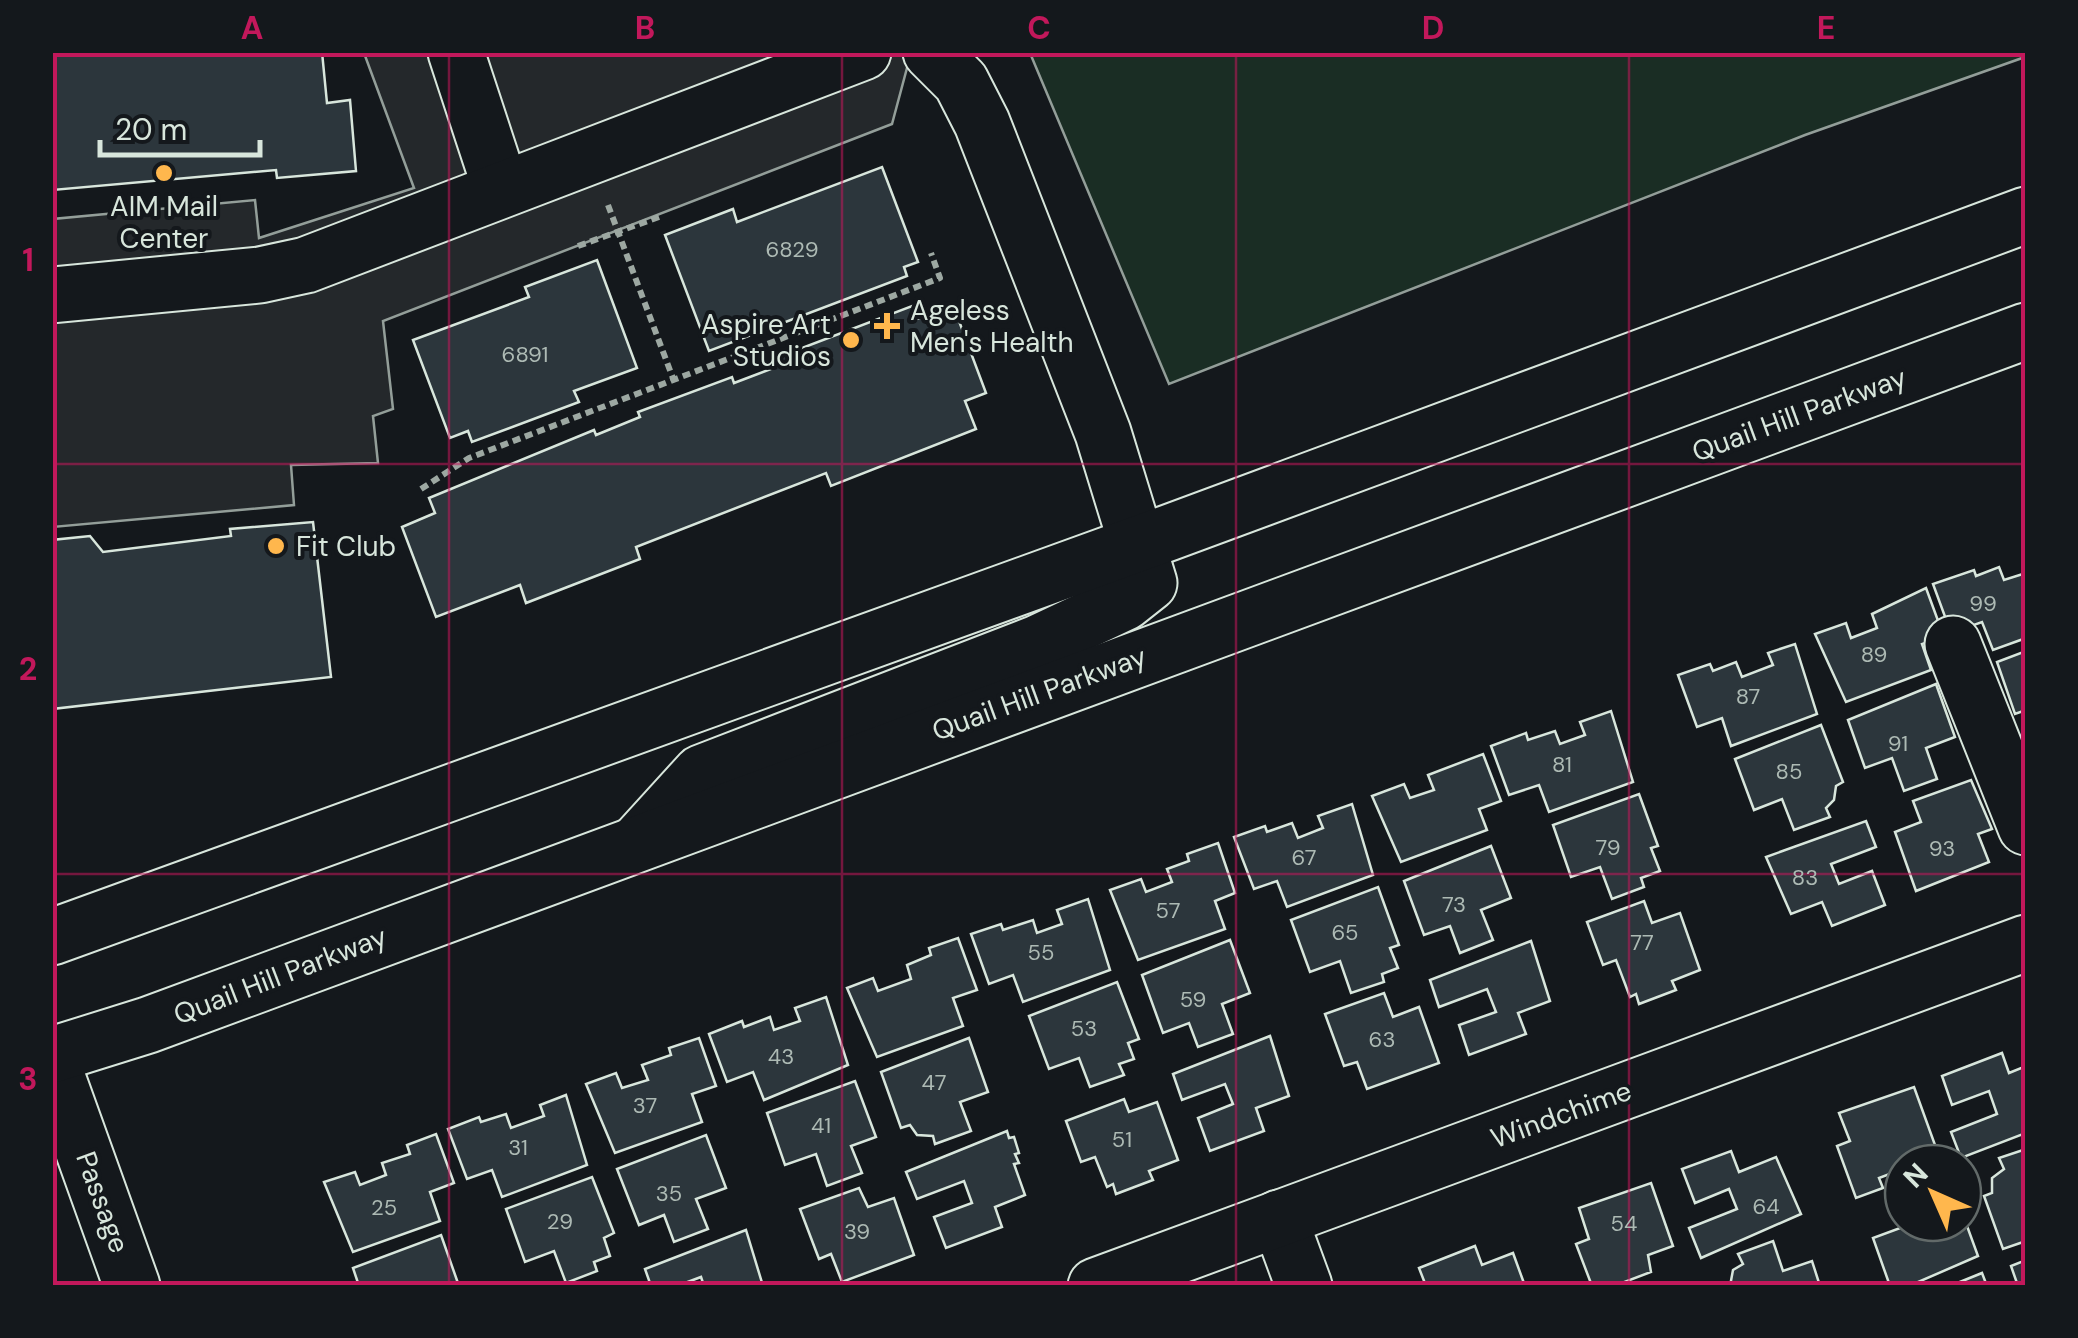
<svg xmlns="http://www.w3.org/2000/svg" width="2078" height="1338" viewBox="0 0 2078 1338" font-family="'DM Sans',sans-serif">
	<rect width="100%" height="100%" fill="#14181c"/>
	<polygon fill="#1a2d24" stroke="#939e99" stroke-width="2.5" points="2025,52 2025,57 1805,135 1169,384 1030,53"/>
	<polygon fill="#24282b" stroke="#939e99" stroke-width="2.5" points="364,53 911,53 892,124 383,321 393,409 373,416 378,463 291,465 294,505 53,527 53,219 255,200 259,238 414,188"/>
	<g fill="#2c363c" stroke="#d8e6dc" stroke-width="2.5">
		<polygon points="52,52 322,52 327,103 350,100 356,171 277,178 276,170 53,190"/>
		<polygon points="882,167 918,262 904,267 907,276 709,351 665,235 733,209 737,222"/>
		<polygon points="597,260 637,368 574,391 579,402 472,442 468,431 450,438 413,340 529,297 525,287"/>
		<polygon points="953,305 986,393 965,401 976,429 831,486 826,473 636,547 640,559 526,603 520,585 436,617 402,527 435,513 429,498 594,430 596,435 640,417 638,412 732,377 734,383 784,364 781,356 912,306 917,319"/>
		<polygon points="313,522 331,677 52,709 52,540 90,536 103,552 231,536 230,529"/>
		<polygon points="1999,567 2004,580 2026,573 2026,638 1993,650 1982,622 1951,633 1933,584 1974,570 1976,576"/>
		<polygon points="1926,588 1944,637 1922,644 1931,670 1846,702 1815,634 1846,623 1851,638 1877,628 1872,614"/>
		<polygon points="1795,644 1817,714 1731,746 1722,718 1697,727 1678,675 1710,664 1713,671 1736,662 1742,677 1773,665 1768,653"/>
		<polygon points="2026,651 2026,710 2015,714 1997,662"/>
		<polygon points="1936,684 1955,737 1926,748 1937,779 1904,791 1892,758 1865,768 1848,720"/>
		<polygon points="1611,711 1633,782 1549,812 1539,785 1509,795 1491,746 1526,733 1528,740 1555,731 1560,744 1585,735 1580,722"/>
		<polygon points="1821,725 1843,782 1836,786 1834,800 1826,808 1830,817 1794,830 1782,799 1754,810 1735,759"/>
		<polygon points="1483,754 1501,801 1479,809 1487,830 1401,862 1372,796 1404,784 1410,798 1434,790 1428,775"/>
		<polygon points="1971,780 1992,829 1978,834 1989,862 1916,891 1895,832 1921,822 1913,801"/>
		<polygon points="1639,794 1658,846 1651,848 1660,871 1641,878 1644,887 1612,899 1600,867 1571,877 1553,825"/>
		<polygon points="1352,804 1373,875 1287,907 1277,881 1254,889 1234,837 1265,826 1267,832 1292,823 1298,838 1323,828 1318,816"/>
		<polygon points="1866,821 1876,847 1831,864 1839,884 1872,871 1885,905 1832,926 1822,902 1791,914 1766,857"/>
		<polygon points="1218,843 1235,893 1215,901 1225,929 1138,960 1110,890 1141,879 1146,892 1172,882 1167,869 1189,861 1187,854"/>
		<polygon points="1491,846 1511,898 1481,910 1493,940 1460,953 1450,926 1424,935 1404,881"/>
		<polygon points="1378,887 1399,945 1390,948 1398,968 1382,974 1384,982 1351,993 1340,961 1310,972 1291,920"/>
		<polygon points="1088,899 1110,970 1023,1002 1013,975 989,984 971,934 1001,924 1003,930 1033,920 1037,933 1062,924 1057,910"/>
		<polygon points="1644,901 1652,923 1680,913 1700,970 1672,981 1676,990 1639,1004 1636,994 1630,997 1616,960 1603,965 1587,922"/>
		<polygon points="958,938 977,990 953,998 963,1026 877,1057 847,988 873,978 878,991 911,979 907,965 931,955 929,948"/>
		<polygon points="1230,940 1250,993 1222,1004 1233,1034 1198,1047 1189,1023 1163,1033 1142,975"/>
		<polygon points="1531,941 1550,1001 1518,1013 1526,1034 1469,1055 1459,1025 1496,1012 1487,989 1439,1007 1430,980"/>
		<polygon points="1117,982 1139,1039 1128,1043 1134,1059 1119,1064 1124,1075 1090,1087 1079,1058 1049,1069 1029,1016"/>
		<polygon points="1384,993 1393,1017 1419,1007 1439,1063 1367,1089 1357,1062 1344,1066 1325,1014"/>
		<polygon points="826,997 848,1065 764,1100 753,1072 727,1082 709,1034 742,1021 744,1027 770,1017 774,1030 800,1021 795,1008"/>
		<polygon points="1270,1036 1289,1096 1256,1108 1264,1131 1210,1151 1198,1118 1233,1104 1225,1084 1182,1100 1173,1074"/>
		<polygon points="699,1038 716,1086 692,1094 702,1122 615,1153 586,1084 616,1073 622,1088 648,1080 642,1065 671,1055 669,1048"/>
		<polygon points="969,1038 988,1092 960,1102 971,1131 935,1144 933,1136 917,1135 910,1125 901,1128 881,1072"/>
		<polygon points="2002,1053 2009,1073 2026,1066 2026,1133 1961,1158 1951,1132 1997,1114 1989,1091 1952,1105 1942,1076"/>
		<polygon points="855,1081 876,1137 851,1146 862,1173 827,1186 816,1154 785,1165 767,1113"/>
		<polygon points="1914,1087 1935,1145 1909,1154 1912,1163 1903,1163 1903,1169 1879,1178 1883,1188 1856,1198 1837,1146 1850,1141 1839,1113"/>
		<polygon points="566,1095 587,1165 502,1197 492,1170 467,1179 448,1129 479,1117 481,1122 506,1114 511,1128 544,1116 540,1105"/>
		<polygon points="1124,1099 1129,1112 1157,1102 1178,1160 1149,1171 1153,1180 1116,1194 1113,1184 1107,1187 1095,1157 1081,1162 1066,1121"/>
		<polygon points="1007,1131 1009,1138 1014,1137 1019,1153 1015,1154 1019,1163 1014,1164 1025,1195 995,1207 1002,1227 946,1248 934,1217 972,1203 964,1181 917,1199 906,1172"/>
		<polygon points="436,1134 454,1183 430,1192 440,1221 353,1252 324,1182 355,1172 360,1185 386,1175 382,1163 410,1154 407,1145"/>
		<polygon points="706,1135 726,1188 696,1199 708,1229 674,1242 664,1215 639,1225 617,1169"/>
		<polygon points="2026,1149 2026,1241 2003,1249 1984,1196 1992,1193 1992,1178 2004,1169 1999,1158"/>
		<polygon points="1731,1151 1739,1172 1776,1157 1801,1214 1701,1258 1689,1228 1737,1209 1729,1189 1695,1203 1682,1169"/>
		<polygon points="592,1177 614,1233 604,1238 610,1256 594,1262 597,1271 566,1283 554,1251 525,1262 506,1209"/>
		<polygon points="1651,1183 1673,1246 1648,1255 1651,1272 1614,1286 1592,1286 1576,1244 1589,1239 1579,1208"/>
		<polygon points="859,1188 868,1207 894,1198 914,1255 842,1282 831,1254 819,1259 800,1209"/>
		<polygon points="1903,1192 1903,1223 1963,1223 1963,1215 1978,1256 1909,1286 1890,1286 1873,1238 1903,1227 1892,1196"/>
		<polygon points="746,1230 763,1286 704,1286 701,1277 677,1286 651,1286 645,1269"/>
		<polygon points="441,1235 459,1286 359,1286 353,1268"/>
		<polygon points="1773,1241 1783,1271 1812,1261 1820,1286 1730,1286 1733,1270 1743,1264 1738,1254"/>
		<polygon points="1475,1246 1482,1265 1513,1253 1525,1286 1426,1286 1419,1268"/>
		<polygon points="2026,1260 2026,1286 2018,1286 2011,1266"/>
		<polygon points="1982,1273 1987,1286 1950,1286"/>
	</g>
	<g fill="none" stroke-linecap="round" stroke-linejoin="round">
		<defs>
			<g id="minor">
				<polyline points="456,52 501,189"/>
				<polyline points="52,295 260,275 306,265 863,52"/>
				<polyline points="1953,644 2026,827"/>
				<polyline points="640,840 701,773 1038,643 1125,602 1149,583 1103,433 982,123 961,82 931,52"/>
				<polyline points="52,1063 132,1286"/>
				<polyline points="1279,1218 1304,1286"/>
				<polyline points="1096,1286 2026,943"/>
			</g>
			<g id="major">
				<polyline points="52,937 1168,533 2026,215"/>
				<polyline points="52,1055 148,1025 2026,331"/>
			</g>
		</defs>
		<use href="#minor" stroke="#d8e6dc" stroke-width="59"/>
		<use href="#major" stroke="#d8e6dc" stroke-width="59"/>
		<g stroke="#9da8a2" stroke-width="6" stroke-dasharray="8 5" stroke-linecap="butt">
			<polyline points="608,205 674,381"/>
			<polyline points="578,246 659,217"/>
			<polyline points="421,489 469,458 940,278 931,253"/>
		</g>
		<use href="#minor" stroke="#14181c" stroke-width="55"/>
		<use href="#major" stroke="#14181c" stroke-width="55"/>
	</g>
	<path fill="none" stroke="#c2185b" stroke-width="2.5" stroke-opacity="0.55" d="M449,52V1286M842,52V1286M1236,52V1286M1629,52V1286M52,464H2026M52,874H2026"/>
	<g fill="#ffb74d" stroke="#14181c" stroke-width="4">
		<circle cx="164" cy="173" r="10"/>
		<path d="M882 311h10v10h10v10h-10v10h-10v-10h-10v-10h10z"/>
		<circle cx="851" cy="340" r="10"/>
		<circle cx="276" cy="546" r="10"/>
	</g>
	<g text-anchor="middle" stroke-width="8" stroke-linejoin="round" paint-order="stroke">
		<g font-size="22" fill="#adbab4">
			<text x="792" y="257">6829</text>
			<text x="525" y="362">6891</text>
			<text x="1983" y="611">99</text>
			<text x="1874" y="662">89</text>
			<text x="1748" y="704">87</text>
			<text x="1898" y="751">91</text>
			<text x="1562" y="772">81</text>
			<text x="1789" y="779">85</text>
			<text x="1608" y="855">79</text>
			<text x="1942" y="856">93</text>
			<text x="1304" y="865">67</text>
			<text x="1805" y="885">83</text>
			<text x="1454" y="912">73</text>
			<text x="1168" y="918">57</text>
			<text x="1345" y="940">65</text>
			<text x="1642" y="950">77</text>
			<text x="1041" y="960">55</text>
			<text x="1193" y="1007">59</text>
			<text x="1084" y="1036">53</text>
			<text x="1382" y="1047">63</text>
			<text x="781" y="1064">43</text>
			<text x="934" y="1090">47</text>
			<text x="645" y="1113">37</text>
			<text x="821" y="1133">41</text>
			<text x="1122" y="1147">51</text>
			<text x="518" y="1155">31</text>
			<text x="669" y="1201">35</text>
			<text x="1766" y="1214">64</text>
			<text x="384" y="1215">25</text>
			<text x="560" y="1229">29</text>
			<text x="1624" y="1231">54</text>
			<text x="857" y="1239">39</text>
		</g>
		<g font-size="28" fill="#d8e6dc" stroke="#14181c" text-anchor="start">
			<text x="164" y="216" text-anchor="middle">AIM Mail<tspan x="164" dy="32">Center</tspan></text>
			<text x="910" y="320">Ageless<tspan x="910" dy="32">Men's Health</tspan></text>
			<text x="831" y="334" text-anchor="end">Aspire Art<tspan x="831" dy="32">Studios</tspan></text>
			<text x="296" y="556">Fit Club</text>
		</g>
		<g font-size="28" fill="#d8e6dc" stroke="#14181c">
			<text transform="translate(1799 414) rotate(-20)" y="10">Quail Hill Parkway</text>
			<text transform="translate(1039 693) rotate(-20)" y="10">Quail Hill Parkway</text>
			<text transform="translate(280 975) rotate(-21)" y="10">Quail Hill Parkway</text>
			<text transform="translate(1561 1114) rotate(-20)" y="10">Windchime</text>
			<text transform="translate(103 1202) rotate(70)" y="10">Passage</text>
		</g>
	</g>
	<rect width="2078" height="1338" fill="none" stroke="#14181c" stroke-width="110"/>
	<g transform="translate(1933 1193) rotate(315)"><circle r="48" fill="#14181c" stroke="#626a69" stroke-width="2.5"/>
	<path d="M0-8L18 38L0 25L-18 38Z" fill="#ffb74d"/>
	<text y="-15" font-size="28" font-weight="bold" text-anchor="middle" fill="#d8e6dc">N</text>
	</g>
	<path d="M100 140v15h160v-15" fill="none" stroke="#d8e6dc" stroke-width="5"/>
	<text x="115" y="140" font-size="30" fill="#d8e6dc" stroke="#14181c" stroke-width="8" paint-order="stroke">20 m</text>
	<rect x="55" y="55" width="1968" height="1228" fill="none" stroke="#c2185b" stroke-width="4"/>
	<g font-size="32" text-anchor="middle" font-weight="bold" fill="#c2185b">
		<text x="252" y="39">A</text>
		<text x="645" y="39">B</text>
		<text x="1039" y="39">C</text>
		<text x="1433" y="39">D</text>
		<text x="1826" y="39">E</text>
		<text x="28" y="271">1</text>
		<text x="28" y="680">2</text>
		<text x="28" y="1090">3</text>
	</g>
</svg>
